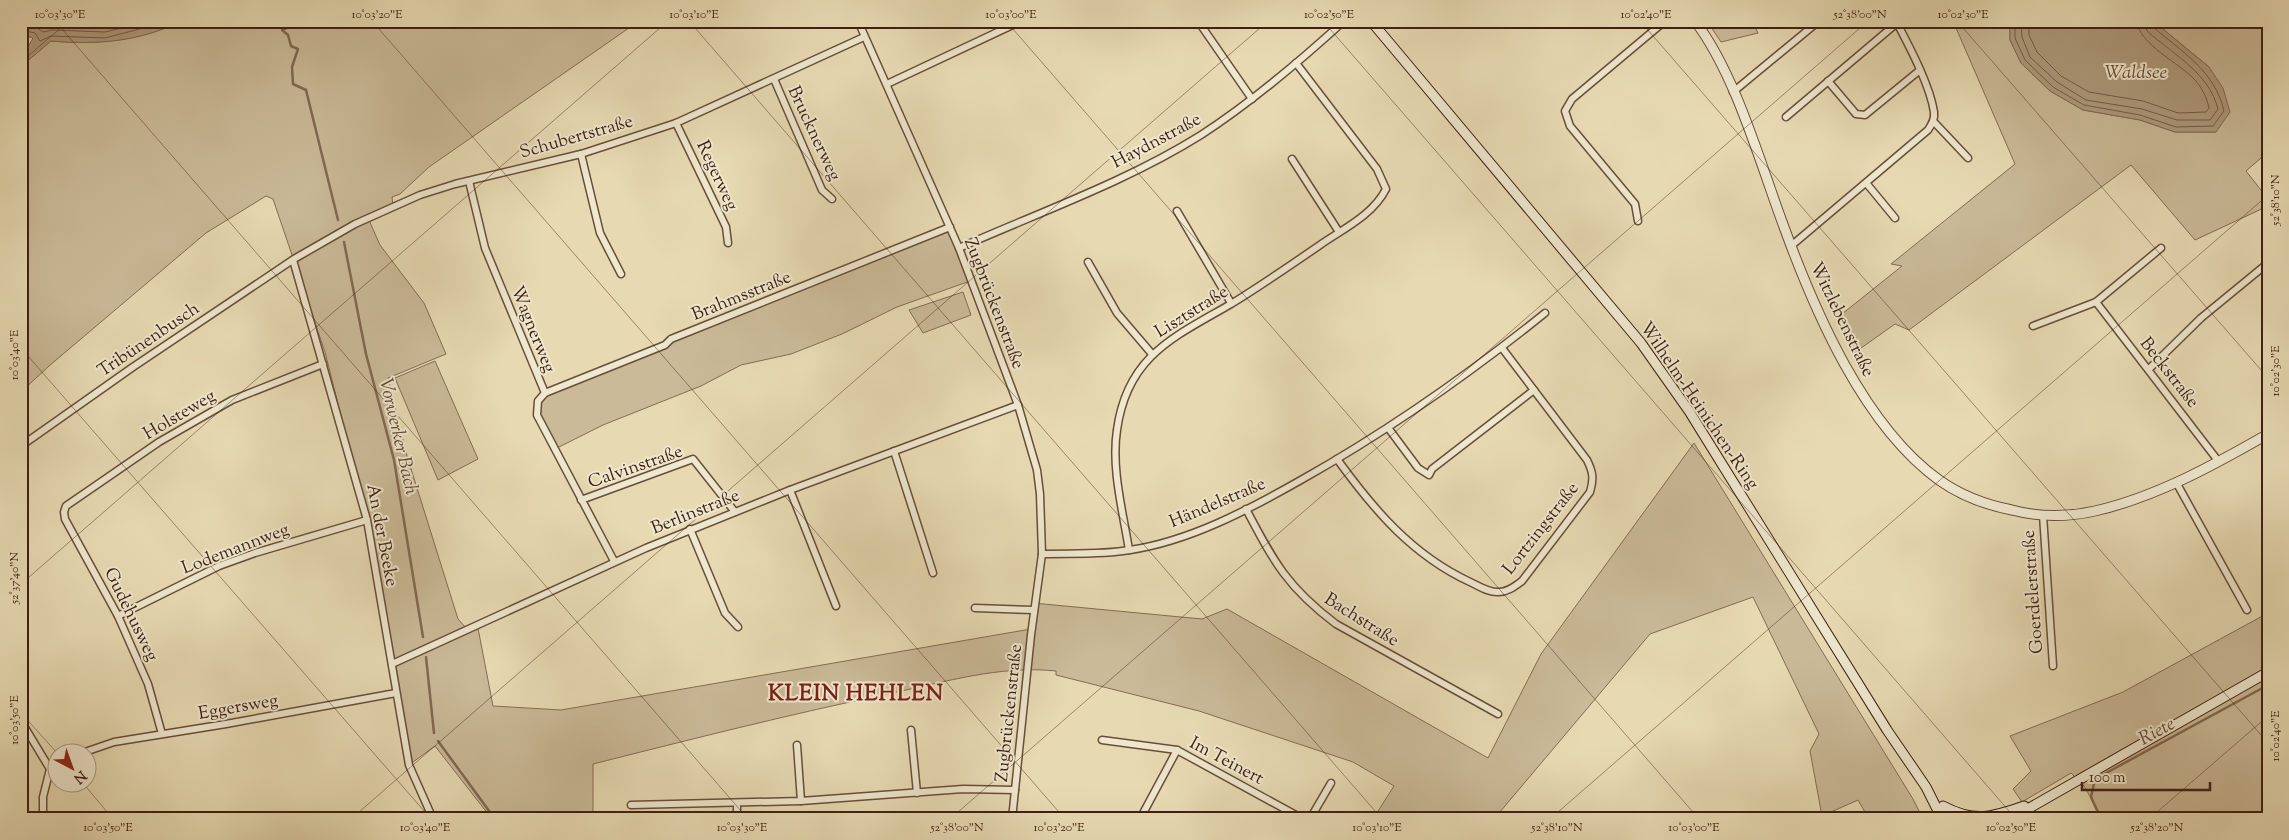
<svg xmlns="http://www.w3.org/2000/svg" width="2289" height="840" viewBox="0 0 2289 840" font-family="'Sorts Mill Goudy',serif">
	<rect width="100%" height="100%" fill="#e7dab3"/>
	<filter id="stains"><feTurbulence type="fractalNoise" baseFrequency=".004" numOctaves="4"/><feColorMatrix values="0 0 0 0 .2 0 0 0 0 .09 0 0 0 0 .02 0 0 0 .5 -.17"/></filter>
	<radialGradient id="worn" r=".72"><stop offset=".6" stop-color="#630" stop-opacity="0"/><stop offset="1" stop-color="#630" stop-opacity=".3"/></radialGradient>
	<g fill="#caba98" stroke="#846c55">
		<path d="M182,21H639L429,167L400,194L392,197L393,206L368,218L380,245L424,303L446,354L388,378L407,456L458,619L467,629L477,623L493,706L561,710L1031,629L1033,603L1202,619L1227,609L1488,758L1541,654L1694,443L1913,799L1923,819H1869L1858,800L1822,816L1810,751L1819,734L1753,597L1650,634L1494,819H1373L1394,786L1353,762L1199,711L1056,675V671C1001,665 945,682 892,693C791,714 692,739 593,764V819H492L435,746L409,765L367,520L325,352L273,199L266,196L206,233L49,366L21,392V61L25,63L51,41C97,45 139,41 182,21Z"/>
		<polygon points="1707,21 1752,21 1758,33 1721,42"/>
		<polygon points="1953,21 2010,21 2010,40 2021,63 2050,91 2083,110 2140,120 2175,132 2216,132 2209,67 2153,21 2268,21 2268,152 2246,171 2268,199 2268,206 2195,240 2131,165 1909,330 1895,324 1854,353 1837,318 1902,266 1891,264 2015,164"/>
		<path d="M950,227L970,281L897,307L842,334L791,354L741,365L701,386L603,425L555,449C545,431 528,412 545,393L665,345L671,339Z"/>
		<polygon points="963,292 971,315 923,333 909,310"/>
		<polygon points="435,361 478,459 438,480 395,378"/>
		<polygon points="2268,613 2268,819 2103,819 2084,786 2071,773 2022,802 2013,789 2031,771 2010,736 2123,692"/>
	</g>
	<g fill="#ad9a7c" stroke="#806952">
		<path d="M21,21H182C138,42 98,45 51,41L25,63L21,59L33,38L21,35Z"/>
		<polygon points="2010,21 2153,21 2209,67 2223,88 2230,112 2216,132 2175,132 2140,120 2083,110 2050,91 2021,63 2010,40"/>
	</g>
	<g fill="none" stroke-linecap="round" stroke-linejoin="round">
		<g stroke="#755c47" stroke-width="1">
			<polyline points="42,21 104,24 118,21"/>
			<path d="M2015,21V38L2025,60L2053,87L2084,105L2140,115L2176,127L2213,126L2224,111C2215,71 2182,52 2153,27L2151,21"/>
			<path d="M2021,21L2022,37L2030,57L2057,82L2086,100L2142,109L2177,120H2210L2218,109C2209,73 2174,55 2147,31L2144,21"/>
			<path d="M2029,21V35L2037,52L2061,76L2089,92L2143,101L2178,113L2206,112L2209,108C2207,98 2202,88 2195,80C2181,64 2138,44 2137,21"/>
			<polyline points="21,24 36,27 43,32 52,30 105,32 150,21"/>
			<polyline points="21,30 35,33 40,41 51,36 105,38 170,21"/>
		</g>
		<g stroke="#806952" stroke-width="2.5">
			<polyline points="288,21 289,27 282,30 288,35 291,46 298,49 292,67 293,84 306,90 338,220"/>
			<polyline points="344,242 366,354 394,460 423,637"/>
			<polyline points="426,657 434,733"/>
			<polyline points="438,741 495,819"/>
			<polyline points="2101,819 2091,797 2095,779 2268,685"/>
		</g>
		<defs>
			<g id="minor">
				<polyline points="858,21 959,248 1018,405 1037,470 1040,494 1042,554 1031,635 1012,819"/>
				<polyline points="1198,21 1252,99"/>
				<polyline points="774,79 822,190 832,199"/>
				<polyline points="1828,81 1856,114 1865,115 1920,70"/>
				<polyline points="887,84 1021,21"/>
				<polyline points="1733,92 1819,21"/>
				<polyline points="1786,117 1897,23"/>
				<polyline points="1934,122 1968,158"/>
				<polyline points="676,123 726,227 728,243"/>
				<polyline points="581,154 600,233 621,274"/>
				<polyline points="1292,159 1339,232"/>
				<polyline points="469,181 485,248 545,393 538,401 537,415 614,561"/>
				<polyline points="1867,184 1895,218"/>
				<polyline points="1177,211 1231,303"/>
				<polyline points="1638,221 1635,204 1570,126 1565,111 1572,99 1665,21"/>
				<path d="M1791,246L1928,130C1932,124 1935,119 1934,112C1930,85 1909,46 1896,21"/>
				<path d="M959,248C1040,212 1126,182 1201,135C1252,102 1299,62 1344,21"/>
				<polyline points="293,260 367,520 409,765 433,819"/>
				<polyline points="1088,262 1117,313 1152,354"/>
				<polyline points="2096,302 2219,462"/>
				<polyline points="2033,326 2096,302 2161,248"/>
				<polyline points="2149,369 2201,318 2268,263"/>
				<polyline points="545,393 665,345 671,339 950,227"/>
				<polyline points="1389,429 1418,468 1429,475 1432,469 1534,390"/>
				<polyline points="21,446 133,367 294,259 355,224 420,195 455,184 581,154 676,123 864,37"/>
				<polyline points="894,451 933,573"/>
				<path d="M1337,459C1374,510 1412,555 1470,582C1479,586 1489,593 1499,592C1508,592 1515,586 1522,581L1590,492C1594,479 1593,472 1587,460L1502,348"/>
				<polyline points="2176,482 2247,610"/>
				<polyline points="790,490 836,606"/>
				<polyline points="581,500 693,459 735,512"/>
				<path d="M1246,509C1274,562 1287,587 1336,624L1498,714"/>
				<polyline points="2043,515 2053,666"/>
				<polyline points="690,529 725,613 738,627"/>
				<path d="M1129,550C1123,512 1111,468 1117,430C1127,356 1174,337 1231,304C1262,285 1291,265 1320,245C1343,229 1373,215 1386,189L1377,169L1296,63"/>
				<path d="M1042,554C1071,553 1101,555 1130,550C1190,541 1248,510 1301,480C1388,431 1468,375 1545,313"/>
				<polyline points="975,608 1034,610"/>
				<polyline points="118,616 219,566 255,553 367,520"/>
				<polyline points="392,664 646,548 790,490 1018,405"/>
				<polyline points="21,721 50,769 43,797 43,819"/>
				<polyline points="911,730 917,793"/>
				<polyline points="162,734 148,684 118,616 65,519 64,512 66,506 159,442 232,400 323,364"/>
				<polyline points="1102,740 1177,750 1303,819"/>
				<polyline points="797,745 801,801"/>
				<polyline points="85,752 114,742 226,724 396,693"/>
				<polyline points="50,769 58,765"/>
				<polyline points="737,803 737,819"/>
				<polyline points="631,805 801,801 963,789 1015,790"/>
				<polyline points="1140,819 1177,750"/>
				<polyline points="1310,819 1331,783"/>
			</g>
			<path id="tertiary" d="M1695,21C1736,75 1760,163 1784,227C1815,312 1864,426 1939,480C1960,495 1986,505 2012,510C2038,517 2068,517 2095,511C2156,497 2214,465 2268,434"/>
			<g id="secondary">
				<polyline points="1371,21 1641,343 1689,411 1887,730 1926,787 1942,819"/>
				<path d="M1943,806C1975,823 1992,817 2024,806"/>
				<polyline points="2010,819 2268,672"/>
			</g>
		</defs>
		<use href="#minor" stroke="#684e3a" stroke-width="9"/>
		<use href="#tertiary" stroke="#684e3a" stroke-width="11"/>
		<use href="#secondary" stroke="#3d1f12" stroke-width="11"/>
		<use href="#minor" stroke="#efe7ce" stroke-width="6"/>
		<use href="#tertiary" stroke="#efe7ce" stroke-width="9"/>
		<use href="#secondary" stroke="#efe7ce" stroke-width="9"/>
		<defs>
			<polyline id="rail" points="21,811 25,819"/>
		</defs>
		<use href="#rail" stroke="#3d1f12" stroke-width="4.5"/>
		<use href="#rail" stroke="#efe7ce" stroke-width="2.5" stroke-dasharray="8" stroke-linecap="butt"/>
	</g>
	<path fill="none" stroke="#3d1f12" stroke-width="1" stroke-opacity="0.45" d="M55,21L748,819M372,21L1065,819M689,21L1382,819M1006,21L1699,819M1323,21L2016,819M1640,21L2268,743M1957,21L2268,378M21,62L69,21M21,348L431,819M21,584L668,21M21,713L58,754M82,782L113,819M351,819L1268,21M950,819L1868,21M1550,819L2268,195M2149,819L2268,716"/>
	<g text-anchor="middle" stroke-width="4" stroke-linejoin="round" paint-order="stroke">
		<g font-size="18" fill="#3d1f12" stroke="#efe7ce">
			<text transform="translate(815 133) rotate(65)" y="6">Brucknerweg</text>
			<text transform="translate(576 136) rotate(-16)" y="6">Schubertstraße</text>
			<text transform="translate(1156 140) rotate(-28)" y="6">Haydnstraße</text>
			<text transform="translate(718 175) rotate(65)" y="6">Regerweg</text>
			<text transform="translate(741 295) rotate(-22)" y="6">Brahmsstraße</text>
			<text transform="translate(995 303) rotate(69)" y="6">Zugbrückenstraße</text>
			<text transform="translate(1191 311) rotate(-32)" y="6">Lisztstraße</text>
			<text transform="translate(1843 319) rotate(64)" y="6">Witzlebenstraße</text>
			<text transform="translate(534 329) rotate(68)" y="6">Wagnerweg</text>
			<text transform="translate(148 339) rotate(-34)" y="6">Tribünenbusch</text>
			<text transform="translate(2170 372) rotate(52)" y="6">Beckstraße</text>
			<text transform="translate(1700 405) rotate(56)" y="6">Wilhelm-Heinichen-Ring</text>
			<text transform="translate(179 414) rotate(-31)" y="6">Holsteweg</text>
			<text transform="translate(635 466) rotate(-19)" y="6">Calvinstraße</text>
			<text transform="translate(1217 502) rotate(-23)" y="6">Händelstraße</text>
			<text transform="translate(695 511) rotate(-22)" y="6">Berlinstraße</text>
			<text transform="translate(1540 528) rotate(-52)" y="6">Lortzingstraße</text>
			<text transform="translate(383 535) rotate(79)" y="6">An der Beeke</text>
			<text transform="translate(235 548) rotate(-21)" y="6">Lodemannweg</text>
			<text transform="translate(2032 592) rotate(-94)" y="6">Goerdelerstraße</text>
			<text transform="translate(132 614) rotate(64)" y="6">Gudehusweg</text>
			<text transform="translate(1362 619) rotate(32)" y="6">Bachstraße</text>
			<text transform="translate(238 706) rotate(-10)" y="6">Eggersweg</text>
			<text transform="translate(1008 713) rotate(-84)" y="6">Zugbrückenstraße</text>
			<text transform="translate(1227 760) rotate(28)" y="6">Im Teinert</text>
		</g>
		<g font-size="19" font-style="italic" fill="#644a37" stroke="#efe7ce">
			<text x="2136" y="78">Waldsee</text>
			<text transform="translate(400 436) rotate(77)" y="7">Vorwerker Bach</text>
			<text transform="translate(2156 730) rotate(-29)" y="7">Riete</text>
		</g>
		<g font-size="22" font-weight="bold" letter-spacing="1" fill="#7a1f14" stroke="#efe7ce">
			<text x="856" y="700">KLEIN HEHLEN</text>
		</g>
	</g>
	<rect width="2289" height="840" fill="none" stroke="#e7dab3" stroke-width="55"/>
	<g transform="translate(72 768) rotate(139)"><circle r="24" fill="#efe7ce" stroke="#a89783"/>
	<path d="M0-4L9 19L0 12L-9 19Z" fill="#8f2418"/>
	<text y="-8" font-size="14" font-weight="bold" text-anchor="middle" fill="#3d1f12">N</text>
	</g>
	<path d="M2082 782v8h128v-8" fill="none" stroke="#3d1f12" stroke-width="2.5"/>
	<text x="2089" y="782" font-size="15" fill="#3d1f12" stroke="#efe7ce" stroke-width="4" paint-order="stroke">100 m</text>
	<rect x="28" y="28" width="2234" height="784" fill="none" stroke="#3d1f12" stroke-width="2"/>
	<g font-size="12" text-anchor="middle" fill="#3d1f12">
		<text x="60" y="18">10°03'30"E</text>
		<text x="377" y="18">10°03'20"E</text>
		<text x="694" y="18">10°03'10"E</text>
		<text x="1011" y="18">10°03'00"E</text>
		<text x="1329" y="18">10°02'50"E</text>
		<text x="1646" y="18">10°02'40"E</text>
		<text x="1860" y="18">52°38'00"N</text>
		<text x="1963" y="18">10°02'30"E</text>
		<text transform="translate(2275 200) rotate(-90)" y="4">52°38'10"N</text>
		<text transform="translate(14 355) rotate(-90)" y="4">10°03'40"E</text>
		<text transform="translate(2275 371) rotate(-90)" y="4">10°02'30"E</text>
		<text transform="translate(14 578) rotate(-90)" y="4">52°37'40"N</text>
		<text transform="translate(14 720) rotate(-90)" y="4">10°03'50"E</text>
		<text transform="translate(2275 736) rotate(-90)" y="4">10°02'40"E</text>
		<text x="108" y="831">10°03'50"E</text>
		<text x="425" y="831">10°03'40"E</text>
		<text x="742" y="831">10°03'30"E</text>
		<text x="957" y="831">52°38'00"N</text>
		<text x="1059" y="831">10°03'20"E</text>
		<text x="1377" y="831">10°03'10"E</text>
		<text x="1557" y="831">52°38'10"N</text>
		<text x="1694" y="831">10°03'00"E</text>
		<text x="2011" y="831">10°02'50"E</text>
		<text x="2157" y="831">52°38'20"N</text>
	</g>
	<rect width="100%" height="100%" filter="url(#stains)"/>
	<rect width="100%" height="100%" fill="url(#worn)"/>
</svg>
